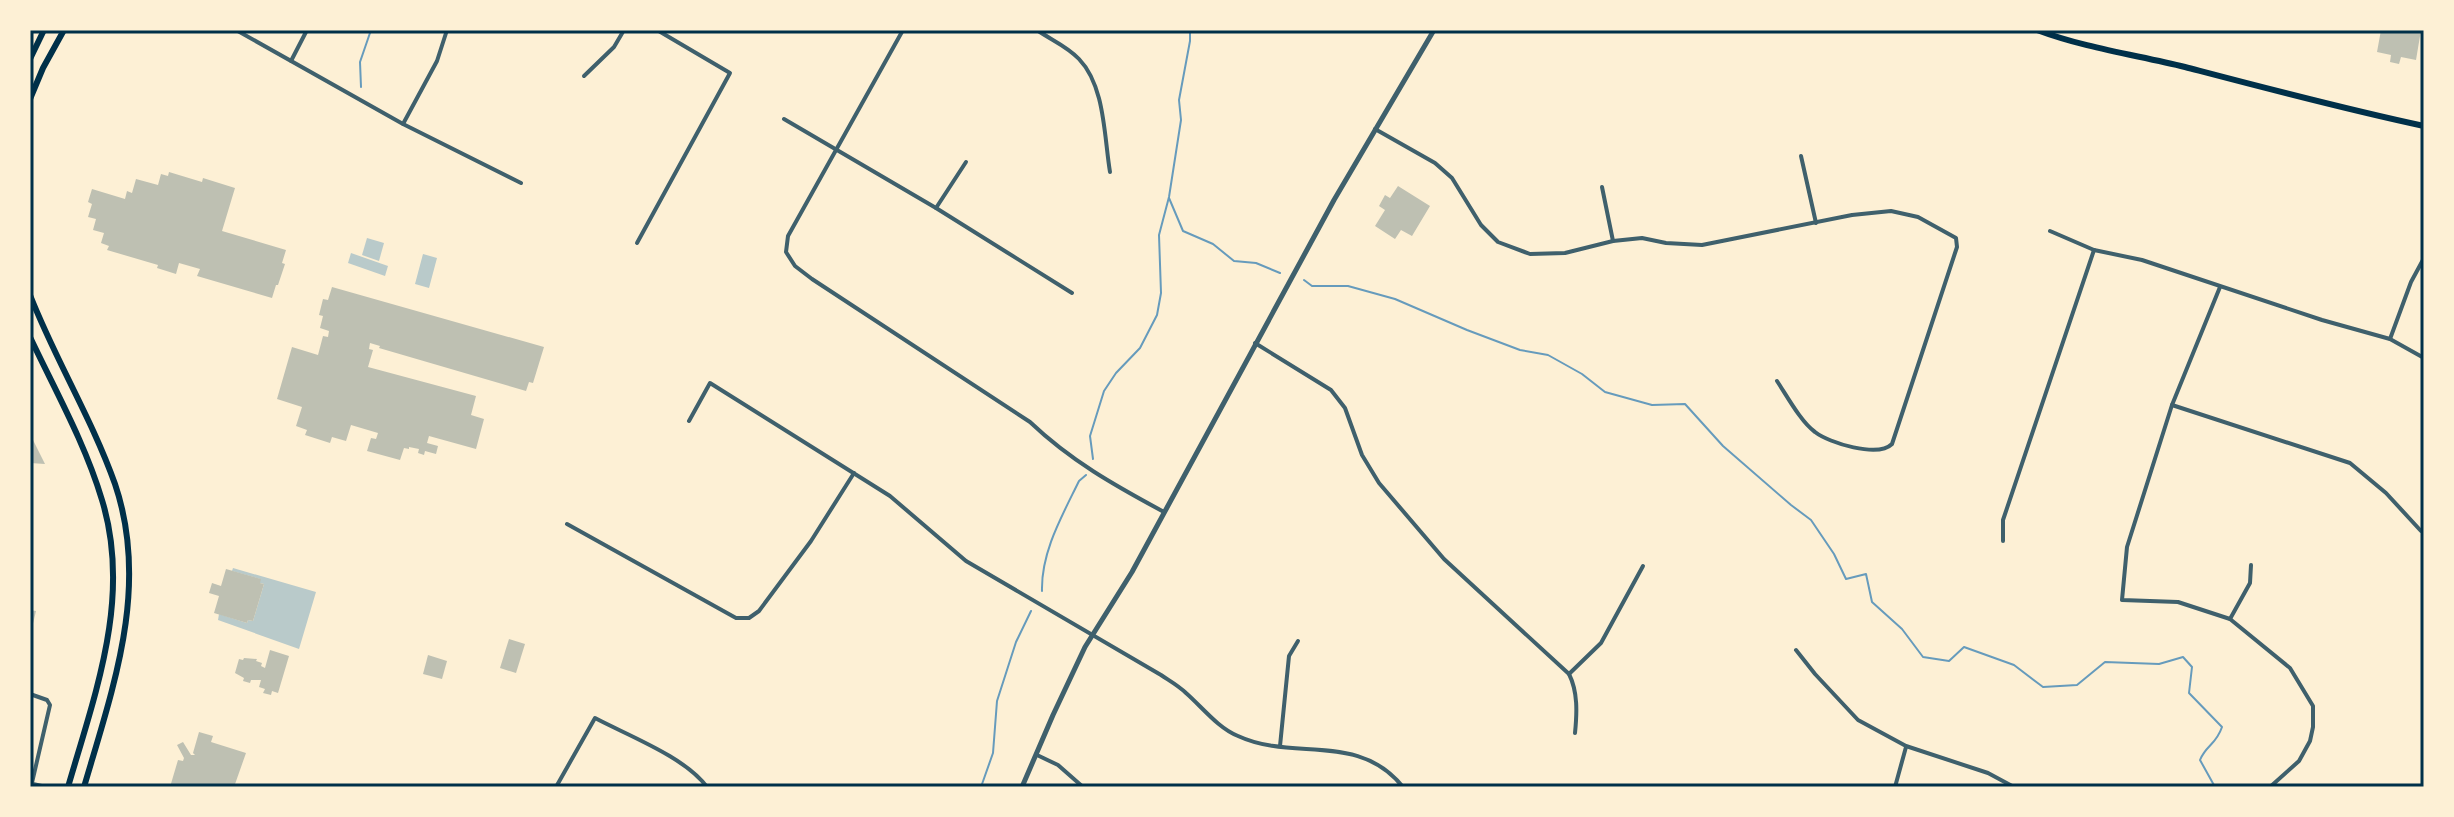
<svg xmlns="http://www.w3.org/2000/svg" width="2454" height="817" viewBox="0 0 2454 817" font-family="'Titillium Web',sans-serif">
	<rect width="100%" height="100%" fill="#fdf0d5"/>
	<g fill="#b9caca">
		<polygon points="367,238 384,243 379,261 362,255"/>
		<polygon points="351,253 388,266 385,276 348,263"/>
		<polygon points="423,254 437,258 429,288 415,284"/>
		<polygon points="233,568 316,592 299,649 218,620 219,614 247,623 248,620 253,621 264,584 260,583 260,579 232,571"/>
	</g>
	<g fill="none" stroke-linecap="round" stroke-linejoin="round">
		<g stroke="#669bbc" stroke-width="2">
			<polyline points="361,87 360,62 371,30"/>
			<polyline points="1169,198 1183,231 1213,244 1234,261 1256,263 1280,273"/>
			<path d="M1304,280L1312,286H1348L1395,299L1467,330L1520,350L1548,355L1582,374L1605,392L1652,405L1685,404L1723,446L1791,505L1811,520L1834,554L1846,579L1866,574L1872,602L1902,629L1923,657L1949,661L1964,647L2014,665L2043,687L2077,685L2105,662L2159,664L2183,657L2192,667L2189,693L2222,727C2216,745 2206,745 2200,760L2215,787"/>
			<polyline points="1093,459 1090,436 1104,391 1116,373 1140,348 1157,315 1161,293 1159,235 1169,197 1181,120 1179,100 1190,41 1190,30"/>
			<path d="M1042,591C1041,552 1062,516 1079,481L1086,475"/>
			<polyline points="981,787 993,753 997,701 1016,642 1031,611"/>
		</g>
	</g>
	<g fill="#bec0b2">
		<polygon points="2381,30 2421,30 2416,60 2401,57 2399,64 2390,62 2391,55 2377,52"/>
		<polygon points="169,172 202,182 203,178 235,188 222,231 286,250 282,263 285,264 278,285 276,285 272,298 197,276 200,269 179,263 176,274 157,268 158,265 107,250 109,246 101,243 104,233 93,230 96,219 88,217 92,204 88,202 92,189 125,199 127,191 132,193 136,179 158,185 161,174 168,176"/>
		<polygon points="1398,186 1430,206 1412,236 1401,230 1395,239 1375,226 1385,210 1379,206 1385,195 1390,198"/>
		<polygon points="332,287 544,347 533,383 529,382 526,391 379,348 380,346 370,343 369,349 373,350 368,367 476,396 471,415 484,419 476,449 429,436 427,443 438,446 436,454 425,451 424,455 418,453 419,449 409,447 409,449 404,448 400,460 367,451 371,438 376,439 378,433 351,425 346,441 332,437 330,443 305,435 307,430 296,426 302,407 277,399 292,347 318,355 323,336 328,337 329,331 320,328 323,316 319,315 323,299 328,300"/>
		<polygon points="30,434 45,464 30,463"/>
		<polygon points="226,569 261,579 260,583 264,584 253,621 248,620 247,623 214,613 219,596 209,593 212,583 221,586"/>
		<polygon points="30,610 36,611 31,632 30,632"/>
		<polygon points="509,639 525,644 516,673 500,668"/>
		<polygon points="270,650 289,656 278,693 272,691 271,695 263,693 265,689 259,687 261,680 251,680 250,683 243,681 244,678 235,673 239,659 243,660 244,658 257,659 256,661 262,663 261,666 265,668"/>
		<polygon points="428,655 447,661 442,679 423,674"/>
		<polygon points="199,732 213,736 211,742 246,753 234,787 170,787 178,760 183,761 184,758 177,745 183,742 191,755 195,755 193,753"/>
	</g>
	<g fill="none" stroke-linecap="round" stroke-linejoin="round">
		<g stroke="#3f606c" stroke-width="4">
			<polyline points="236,30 403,124 521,183"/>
			<path d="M903,30L788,236L786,252L795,266L812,279L1030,422C1071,461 1114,485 1164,512"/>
			<path d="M1037,30C1051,40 1067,46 1079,59C1105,86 1104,136 1110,172"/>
			<polyline points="291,61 307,30"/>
			<polyline points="584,76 614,47 624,30"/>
			<polyline points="784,119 936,208 1072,293"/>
			<polyline points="403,124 437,61 447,30"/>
			<path d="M1375,129L1435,163L1452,178L1481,225L1498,242L1530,254L1565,253L1613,241L1642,238L1666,243L1702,245L1852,215L1891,211L1918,217L1956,238L1957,247L1892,444C1878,458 1829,443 1815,432C1801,422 1787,396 1777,381"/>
			<polyline points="1801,156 1816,223"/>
			<polyline points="1602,187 1613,241"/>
			<polyline points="936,208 966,162"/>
			<polyline points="2050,231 2094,250 2142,260 2322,320 2390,339 2424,358"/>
			<polyline points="637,243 730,73 657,30"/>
			<polyline points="2220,287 2172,405 2127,547 2122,600 2178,602 2230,619 2290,668 2313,706 2313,727 2310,741 2299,761 2270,787"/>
			<polyline points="2390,339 2411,282 2424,258"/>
			<path d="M1255,343L1331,390L1345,408L1362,455L1379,483L1444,559L1569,674C1578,692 1577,713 1575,733"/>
			<polyline points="2172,405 2350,463 2386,493 2421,531"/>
			<path d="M689,421L710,383L890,496L966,561L1161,675C1170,681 1179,686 1186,693C1202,707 1218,728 1238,736C1294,762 1358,731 1403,787"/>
			<polyline points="567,524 736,618 749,618 759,611 811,541 854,473"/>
			<polyline points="2003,541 2003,520 2094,250"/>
			<polyline points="2230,619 2250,583 2251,565"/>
			<polyline points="1796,650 1815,674 1858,720 1906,746 1988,773 2014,787"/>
			<polyline points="1569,674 1601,643 1643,566"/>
			<polyline points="30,694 47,700 50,705 31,787"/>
			<polyline points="1280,746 1289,656 1298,641"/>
			<polyline points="1037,755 1058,765 1083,787"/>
			<polyline points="33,784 46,787"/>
			<path d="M556,787L595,718C629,736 685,757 707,787"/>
			<polyline points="1895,787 1906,747"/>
		</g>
		<polyline stroke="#3f606c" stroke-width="5" points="1022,787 1053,715 1085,647 1132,572 1334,200 1434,30"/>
		<g stroke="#003049" stroke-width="6">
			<path d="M2037,30C2085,48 2136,55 2185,67C2265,88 2344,109 2424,126"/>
			<polyline points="30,59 44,30"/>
			<polyline points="30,99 43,68 64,30"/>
			<path d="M30,295C55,359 92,419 115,484C150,587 113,688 84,787"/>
			<path d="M30,337C55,390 85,443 102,500C132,597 95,694 68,787"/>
		</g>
	</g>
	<rect width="2454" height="817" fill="none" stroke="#fdf0d5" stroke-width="64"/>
	<rect x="32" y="32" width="2390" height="753" fill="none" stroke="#003049" stroke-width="3"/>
</svg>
